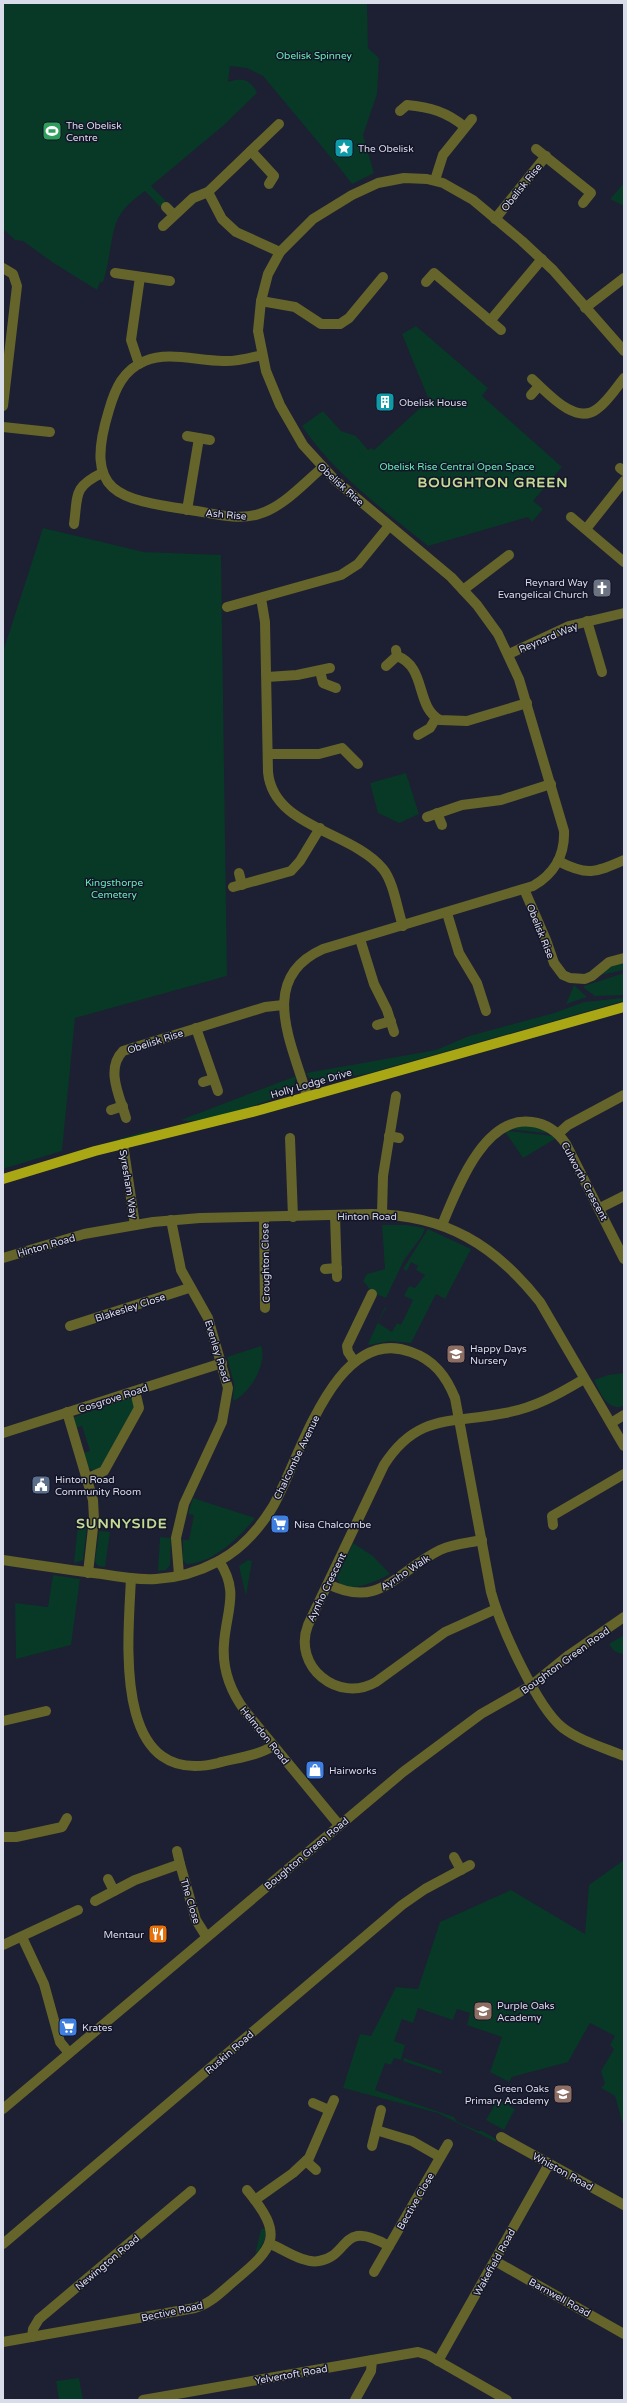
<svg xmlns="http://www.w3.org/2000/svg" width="627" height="2403" viewBox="0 0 627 2403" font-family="'Varela Round',sans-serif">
	<rect width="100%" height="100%" fill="#1d1f32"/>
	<g fill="#083826">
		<path d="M3,3H367L368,48L379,58L377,94L363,135L374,173L352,184L338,166L263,76L247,68L230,66L228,82C241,77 251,79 257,93L224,125L151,186L166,201L160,207L145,191C136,198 126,205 120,215C111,228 110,263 103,282H100L97,290L52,262L23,241L15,240L3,229Z"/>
		<polygon points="624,183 624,206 610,199"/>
		<path d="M416,326L488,388L482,396L562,467L533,501L543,509L532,522L528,517L428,546C384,510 334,474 302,426L323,411L341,431L356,436L368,450L371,448L374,450L429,400L402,334Z"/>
		<polygon points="43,528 144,552 221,555 227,976 75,1018 62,1151 3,1169 3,652"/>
		<polygon points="406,773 419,814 399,823 378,813 370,783"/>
		<polygon points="624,962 624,970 600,975 609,966"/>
		<polygon points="624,973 624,995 595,996 584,988 584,986"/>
		<polygon points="574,985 587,997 566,1004"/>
		<polygon points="623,998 624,1001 370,1073 318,1083 311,1080 306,1073 436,1050 469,1036 554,1013 584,1002"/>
		<path d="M296,1076L294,1086L291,1090C274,1101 199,1126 181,1120Z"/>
		<polygon points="529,1125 554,1134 507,1129"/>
		<polygon points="156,1128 144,1134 106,1143"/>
		<polygon points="508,1131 553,1136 555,1139 523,1158 506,1133"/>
		<polygon points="382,1225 406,1225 425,1228 422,1236 404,1260 386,1298 373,1293 363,1281 367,1274 385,1269"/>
		<polygon points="428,1229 471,1249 445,1299 436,1294 411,1343 390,1341 369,1345 368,1344 385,1307 386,1308 378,1323 392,1332 397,1323 401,1325 413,1300 404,1296 409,1286 415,1288 425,1275 416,1270 418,1266 411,1262 407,1271 403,1269"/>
		<path d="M261,1346C268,1363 250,1394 233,1401L234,1384L227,1357Z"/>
		<path d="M624,1373V1406C607,1412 600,1392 594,1380L608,1375Z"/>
		<polygon points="130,1398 132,1398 136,1406 101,1467 93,1471 88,1467 83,1453 90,1451 82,1426 76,1428 74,1417"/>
		<path d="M193,1498L255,1518C240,1537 212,1564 187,1564L183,1560V1540H189L194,1515L188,1514Z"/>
		<polygon points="88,1519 83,1560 74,1563 78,1525 80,1524 80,1520"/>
		<polygon points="99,1531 110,1532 105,1567 98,1566 95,1562"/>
		<polygon points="160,1537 171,1538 170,1565 166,1570 158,1571"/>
		<path d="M353,1543L373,1556L390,1574C380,1580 342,1598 337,1578Z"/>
		<polygon points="248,1560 252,1561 246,1596 239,1566"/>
		<polygon points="53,1575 80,1579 71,1645 16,1659 15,1603 48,1607"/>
		<polygon points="624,1635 624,1655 614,1651 609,1644"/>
		<polygon points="624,1860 624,2128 615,2096 601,2088 605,2084 601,2071 614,2049 610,2045 615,2036 590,2023 568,2062 512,2077 509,2082 490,2072 502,2037 467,2025 470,2013 457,2009 453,2020 418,2008 413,2023 402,2019 394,2041 405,2045 401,2060 394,2058 391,2065 385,2063 375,2090 454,2117 456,2121 478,2131 482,2131 496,2139 496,2142 438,2113 343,2088 360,2034 371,2036 396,1987 418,1989 440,1922 511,1890 585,1934 589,1885"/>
		<polygon points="404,2058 442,2071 441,2074 403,2061"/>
		<polygon points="498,2099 515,2109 504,2130 486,2120"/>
		<polygon points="261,2229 265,2229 265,2239 257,2254 256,2250"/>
		<polygon points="79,2378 83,2400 59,2400 56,2381"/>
	</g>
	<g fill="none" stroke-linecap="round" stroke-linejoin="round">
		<g stroke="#64642b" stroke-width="10">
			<path d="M400,111L407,105C430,107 447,112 465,127"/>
			<polyline points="536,149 591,193 583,203"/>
			<polyline points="251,151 274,176 269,184"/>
			<polyline points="435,180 443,155 472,119"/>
			<polyline points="208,192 222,219 236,232 280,252"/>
			<polyline points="166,207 174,215"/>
			<polyline points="495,219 546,156"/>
			<polyline points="163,226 193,198 208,192 279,124"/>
			<polyline points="3,268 13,274 17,286 3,406"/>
			<polyline points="115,273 170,281"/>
			<polyline points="426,282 434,273 501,330"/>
			<polyline points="261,301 295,307 321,324 340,324 349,318 383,277"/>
			<polyline points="585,308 624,278"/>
			<polyline points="490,321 542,259"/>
			<path d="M262,355C249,358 236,362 223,361C198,361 168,351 145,361C123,370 115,389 109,410C83,494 118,499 190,510C212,513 237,521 259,514C283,507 303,484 322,468"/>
			<polyline points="139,364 131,340 140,277"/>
			<path d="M532,379C547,392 575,426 597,409C608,401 616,388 624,378"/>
			<polyline points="531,395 539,386"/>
			<polyline points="3,427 50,432"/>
			<polyline points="187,436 210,440"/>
			<polyline points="620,468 624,471"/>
			<polyline points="187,510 199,438"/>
			<polyline points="571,517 624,562"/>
			<path d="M74,524C78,495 73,487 102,473"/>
			<polyline points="586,529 624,481"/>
			<polyline points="463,590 509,555"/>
			<path d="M261,598L265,622L268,772C273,828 352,831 383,869C394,883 397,909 403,926"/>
			<polyline points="227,607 341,575 358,564 389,526"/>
			<polyline points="587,621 602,672"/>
			<polyline points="509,654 569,626 624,613"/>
			<path d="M397,656C427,667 415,707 440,720L467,721L527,703"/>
			<polyline points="386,666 397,656 396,650"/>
			<polyline points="320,671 323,683 336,688"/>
			<polyline points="267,677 297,675 330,668"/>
			<polyline points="418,735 430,728 436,718"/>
			<polyline points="268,754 319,754 342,748 358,764"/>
			<polyline points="437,813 442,825"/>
			<polyline points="427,817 462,805 501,800 551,784"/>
			<path d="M558,861C587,876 595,873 624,860"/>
			<polyline points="239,873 242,885"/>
			<polyline points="233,887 291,871 300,861 320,828"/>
			<polyline points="524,889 546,940 554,963 563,975 570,978 585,979 592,976 609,962 624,958"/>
			<polyline points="447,913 459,953 477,983 486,1011"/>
			<polyline points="360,939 374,984 387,1010 394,1032"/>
			<polyline points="377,1025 391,1021"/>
			<polyline points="196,1028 218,1091"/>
			<polyline points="203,1082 213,1079"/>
			<path d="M307,1096C293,1045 256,979 323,949L533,886C554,874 565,855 564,831L519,679L498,634L477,605L451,577L335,480L303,445L280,405L266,371L258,331L261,301L268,274L280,252L313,219L352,195L378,183L404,178L427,179L443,183L473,200L522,241L553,270L624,351"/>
			<polyline points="111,1110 123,1106"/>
			<path d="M126,1118C120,1097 105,1069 123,1051L265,1007L283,1005"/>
			<polyline points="559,1133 568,1125 624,1095"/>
			<polyline points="389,1136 399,1138"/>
			<polyline points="290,1138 293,1217"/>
			<polyline points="123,1144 135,1225"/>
			<polyline points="600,1208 624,1196"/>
			<polyline points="382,1214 383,1176 396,1096"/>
			<polyline points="335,1216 337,1277"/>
			<polyline points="264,1218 265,1308"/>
			<polyline points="171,1220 181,1270 208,1318 228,1388 222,1422 184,1504 176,1538 179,1575"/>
			<path d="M442,1225C457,1189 484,1115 532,1122C548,1124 558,1132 566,1144L624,1259"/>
			<path d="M3,1258L84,1234L153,1222L200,1218L372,1214C446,1215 495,1245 540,1302L624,1446"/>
			<polyline points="325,1269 337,1268"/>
			<polyline points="70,1326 189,1288"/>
			<polyline points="354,1361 348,1352 347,1346 372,1294"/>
			<polyline points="67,1412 93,1500 94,1519 88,1573"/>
			<polyline points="611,1423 624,1415"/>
			<polyline points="3,1433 222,1363"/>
			<polyline points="88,1478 104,1471 139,1408 135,1391"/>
			<polyline points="553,1525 552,1516 624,1474"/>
			<path d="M3,1560C36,1565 69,1570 102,1574C119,1577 138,1580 156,1579C177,1578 200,1571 219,1561C241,1549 259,1529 272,1508C300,1461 334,1323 411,1352C434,1360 446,1376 455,1398L491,1592C500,1625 537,1708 563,1728C580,1741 605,1748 624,1756"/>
			<path d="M219,1561C240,1592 226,1611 224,1644C222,1669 231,1692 245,1711L339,1825"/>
			<path d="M131,1578C128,1642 112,1789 218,1763C236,1758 257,1756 273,1746"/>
			<path d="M328,1584C380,1610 397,1571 440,1550C453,1544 468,1543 482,1540"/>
			<path d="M496,1609L445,1632L376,1682C338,1704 292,1666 308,1625L384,1465C418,1412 453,1424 505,1413C534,1408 559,1394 584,1379"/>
			<polyline points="3,1721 46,1711"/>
			<polyline points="3,1837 16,1837 62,1827 67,1818"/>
			<polyline points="177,1851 180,1864"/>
			<polyline points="454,1857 461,1870"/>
			<polyline points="108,1879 114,1891"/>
			<polyline points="95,1901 135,1880 180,1864 196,1920 206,1936"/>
			<polyline points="22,1937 44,1984 60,2042 69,2053"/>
			<polyline points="3,1945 78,1910"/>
			<polyline points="313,2103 329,2110"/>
			<polyline points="3,2109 403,1772 481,1714 532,1685 569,1655 624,1617"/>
			<polyline points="376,2130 412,2141 440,2157"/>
			<polyline points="501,2137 624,2205"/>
			<polyline points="372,2146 381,2110"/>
			<polyline points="306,2161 316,2170"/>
			<polyline points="255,2200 293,2173 309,2158 334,2100"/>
			<polyline points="3,2244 402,1905 425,1889 470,1865"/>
			<path d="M270,2244C284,2249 303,2264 319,2261C351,2256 339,2218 389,2246"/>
			<polyline points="495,2261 624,2334"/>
			<polyline points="374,2272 448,2144"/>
			<polyline points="32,2337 33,2329 39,2319 191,2191"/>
			<path d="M3,2342L195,2308C210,2304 221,2292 233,2282C275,2247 285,2236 247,2190"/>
			<polyline points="438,2361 549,2164"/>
			<polyline points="143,2400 418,2352 428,2355 507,2400"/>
			<polyline points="355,2400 371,2371 372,2360"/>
		</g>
		<polyline stroke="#a9a814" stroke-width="10" points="3,1179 95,1151 260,1110 624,1007"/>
	</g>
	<defs>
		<symbol id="stadium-square" viewBox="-11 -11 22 22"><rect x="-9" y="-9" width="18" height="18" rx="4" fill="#2e9e5b" stroke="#141528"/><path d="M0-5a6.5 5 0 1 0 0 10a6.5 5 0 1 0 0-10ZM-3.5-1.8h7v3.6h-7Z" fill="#fff"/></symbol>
		<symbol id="sight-square" viewBox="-11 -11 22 22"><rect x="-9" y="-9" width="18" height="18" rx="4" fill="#0f9aa8" stroke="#141528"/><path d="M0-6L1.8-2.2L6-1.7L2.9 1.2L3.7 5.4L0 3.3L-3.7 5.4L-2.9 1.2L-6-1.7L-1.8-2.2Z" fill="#fff"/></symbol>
		<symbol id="building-square" viewBox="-11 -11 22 22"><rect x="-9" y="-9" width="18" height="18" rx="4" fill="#0f9aa8" stroke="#141528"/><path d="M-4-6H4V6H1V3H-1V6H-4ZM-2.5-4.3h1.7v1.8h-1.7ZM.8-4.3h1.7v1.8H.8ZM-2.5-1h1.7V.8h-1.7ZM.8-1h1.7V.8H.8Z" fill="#fff"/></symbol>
		<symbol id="church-square" viewBox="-11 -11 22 22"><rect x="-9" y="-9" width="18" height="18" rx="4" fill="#6b7280" stroke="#141528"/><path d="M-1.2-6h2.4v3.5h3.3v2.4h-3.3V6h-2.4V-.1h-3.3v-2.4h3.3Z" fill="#fff"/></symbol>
		<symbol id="school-square" viewBox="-11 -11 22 22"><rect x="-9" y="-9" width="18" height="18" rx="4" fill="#8d6e63" stroke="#141528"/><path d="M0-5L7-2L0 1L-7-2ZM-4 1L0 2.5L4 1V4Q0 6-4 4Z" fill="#fff"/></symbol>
		<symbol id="civic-square" viewBox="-11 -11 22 22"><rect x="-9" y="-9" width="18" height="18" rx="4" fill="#5c6f8a" stroke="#141528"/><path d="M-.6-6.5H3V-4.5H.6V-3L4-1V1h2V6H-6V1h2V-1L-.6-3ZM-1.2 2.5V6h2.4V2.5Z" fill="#fff"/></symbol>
		<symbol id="supermarket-square" viewBox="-11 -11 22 22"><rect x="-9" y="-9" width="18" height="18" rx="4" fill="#3f7fe0" stroke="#141528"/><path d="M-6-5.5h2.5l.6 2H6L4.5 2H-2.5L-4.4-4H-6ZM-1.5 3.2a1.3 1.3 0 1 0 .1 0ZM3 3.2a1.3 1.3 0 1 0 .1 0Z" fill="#fff"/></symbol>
		<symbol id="shop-square" viewBox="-11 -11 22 22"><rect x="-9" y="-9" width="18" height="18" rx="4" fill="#3f7fe0" stroke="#141528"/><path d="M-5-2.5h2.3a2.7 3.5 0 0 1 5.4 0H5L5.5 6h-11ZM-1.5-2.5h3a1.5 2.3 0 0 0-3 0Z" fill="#fff"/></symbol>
		<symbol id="restaurant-square" viewBox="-11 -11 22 22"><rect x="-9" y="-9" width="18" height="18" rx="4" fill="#e8710a" stroke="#141528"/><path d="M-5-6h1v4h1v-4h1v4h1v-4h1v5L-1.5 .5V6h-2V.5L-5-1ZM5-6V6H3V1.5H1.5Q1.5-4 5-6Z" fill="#fff"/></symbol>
	</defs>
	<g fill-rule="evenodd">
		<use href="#stadium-square" x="41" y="120" width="22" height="22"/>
		<use href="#sight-square" x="333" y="137" width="22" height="22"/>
		<use href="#building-square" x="374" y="391" width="22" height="22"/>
		<use href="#church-square" x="591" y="577" width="22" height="22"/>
		<use href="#school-square" x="445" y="1343" width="22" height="22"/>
		<use href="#civic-square" x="30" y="1474" width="22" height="22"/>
		<use href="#supermarket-square" x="269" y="1513" width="22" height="22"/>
		<use href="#shop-square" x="304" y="1759" width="22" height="22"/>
		<use href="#restaurant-square" x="147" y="1923" width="22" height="22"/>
		<use href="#school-square" x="472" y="2000" width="22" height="22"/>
		<use href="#supermarket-square" x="57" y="2016" width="22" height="22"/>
		<use href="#school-square" x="552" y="2083" width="22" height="22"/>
	</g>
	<g text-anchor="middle" stroke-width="3" stroke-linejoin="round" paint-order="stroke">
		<g font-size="10" fill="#67f0b7" stroke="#141528">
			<text x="314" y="59">Obelisk Spinney</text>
			<text x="457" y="470">Obelisk Rise Central Open Space</text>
			<text x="114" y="886">Kingsthorpe<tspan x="114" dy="12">Cemetery</tspan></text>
		</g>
		<g font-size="10" fill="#d9dce9" stroke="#141528" text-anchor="start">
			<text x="66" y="129">The Obelisk<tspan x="66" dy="12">Centre</tspan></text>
			<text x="358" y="152">The Obelisk</text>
			<text x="399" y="406">Obelisk House</text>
			<text x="588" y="586" text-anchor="end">Reynard Way<tspan x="588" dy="12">Evangelical Church</tspan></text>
			<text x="470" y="1352">Happy Days<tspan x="470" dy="12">Nursery</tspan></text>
			<text x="55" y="1483">Hinton Road<tspan x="55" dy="12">Community Room</tspan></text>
			<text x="294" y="1528">Nisa Chalcombe</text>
			<text x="329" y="1774">Hairworks</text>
			<text x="144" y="1938" text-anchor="end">Mentaur</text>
			<text x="497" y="2009">Purple Oaks<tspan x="497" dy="12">Academy</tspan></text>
			<text x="82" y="2031">Krates</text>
			<text x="549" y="2092" text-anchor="end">Green Oaks<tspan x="549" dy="12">Primary Academy</tspan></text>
		</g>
		<g font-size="10" fill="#d9dce9" stroke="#141528">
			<text transform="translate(521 187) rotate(-51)" y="4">Obelisk Rise</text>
			<text transform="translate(341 484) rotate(42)" y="4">Obelisk Rise</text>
			<text transform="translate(226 514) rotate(5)" y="4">Ash Rise</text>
			<text transform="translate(548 637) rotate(-23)" y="4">Reynard Way</text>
			<text transform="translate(541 931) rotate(68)" y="4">Obelisk Rise</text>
			<text transform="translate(155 1041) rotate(-18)" y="4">Obelisk Rise</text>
			<text transform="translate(311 1083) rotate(-16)" y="4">Holly Lodge Drive</text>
			<text transform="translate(585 1181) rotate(62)" y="4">Culworth Crescent</text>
			<text transform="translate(129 1184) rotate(81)" y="4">Syresham Way</text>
			<text x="367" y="1220">Hinton Road</text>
			<text transform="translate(46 1245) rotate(-16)" y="4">Hinton Road</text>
			<text transform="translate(265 1263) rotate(-91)" y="4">Croughton Close</text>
			<text transform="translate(130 1307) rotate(-18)" y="4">Blakesley Close</text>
			<text transform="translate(218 1351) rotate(73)" y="4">Evenley Road</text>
			<text transform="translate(113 1398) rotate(-18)" y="4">Cosgrove Road</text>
			<text transform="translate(296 1457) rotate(-64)" y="4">Chalcombe Avenue</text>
			<text transform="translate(405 1572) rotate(-33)" y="4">Aynho Walk</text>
			<text transform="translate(326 1587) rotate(-64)" y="4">Aynho Crescent</text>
			<text transform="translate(565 1660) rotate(-36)" y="4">Boughton Green Road</text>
			<text transform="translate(265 1735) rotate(51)" y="4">Helmdon Road</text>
			<text transform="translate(306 1853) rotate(-40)" y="4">Boughton Green Road</text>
			<text transform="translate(191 1901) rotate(73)" y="4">The Close</text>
			<text transform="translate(229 2052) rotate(-41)" y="4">Ruskin Road</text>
			<text transform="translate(563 2171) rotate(29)" y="4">Whiston Road</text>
			<text transform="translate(415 2201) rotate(-60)" y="4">Bective Close</text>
			<text transform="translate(107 2262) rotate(-40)" y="4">Newington Road</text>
			<text transform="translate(494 2262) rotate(-61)" y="4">Wakefield Road</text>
			<text transform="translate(560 2297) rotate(29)" y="4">Barnwell Road</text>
			<text transform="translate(172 2311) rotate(-12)" y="4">Bective Road</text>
			<text transform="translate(291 2374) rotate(-10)" y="4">Yelvertoft Road</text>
		</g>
		<g font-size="14" font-weight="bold" letter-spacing="1" fill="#c3db91" stroke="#141528">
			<text x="493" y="487">BOUGHTON GREEN</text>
			<text x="122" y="1528">SUNNYSIDE</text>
		</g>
	</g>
	<rect width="627" height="2403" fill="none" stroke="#d9dce9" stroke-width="8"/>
</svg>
